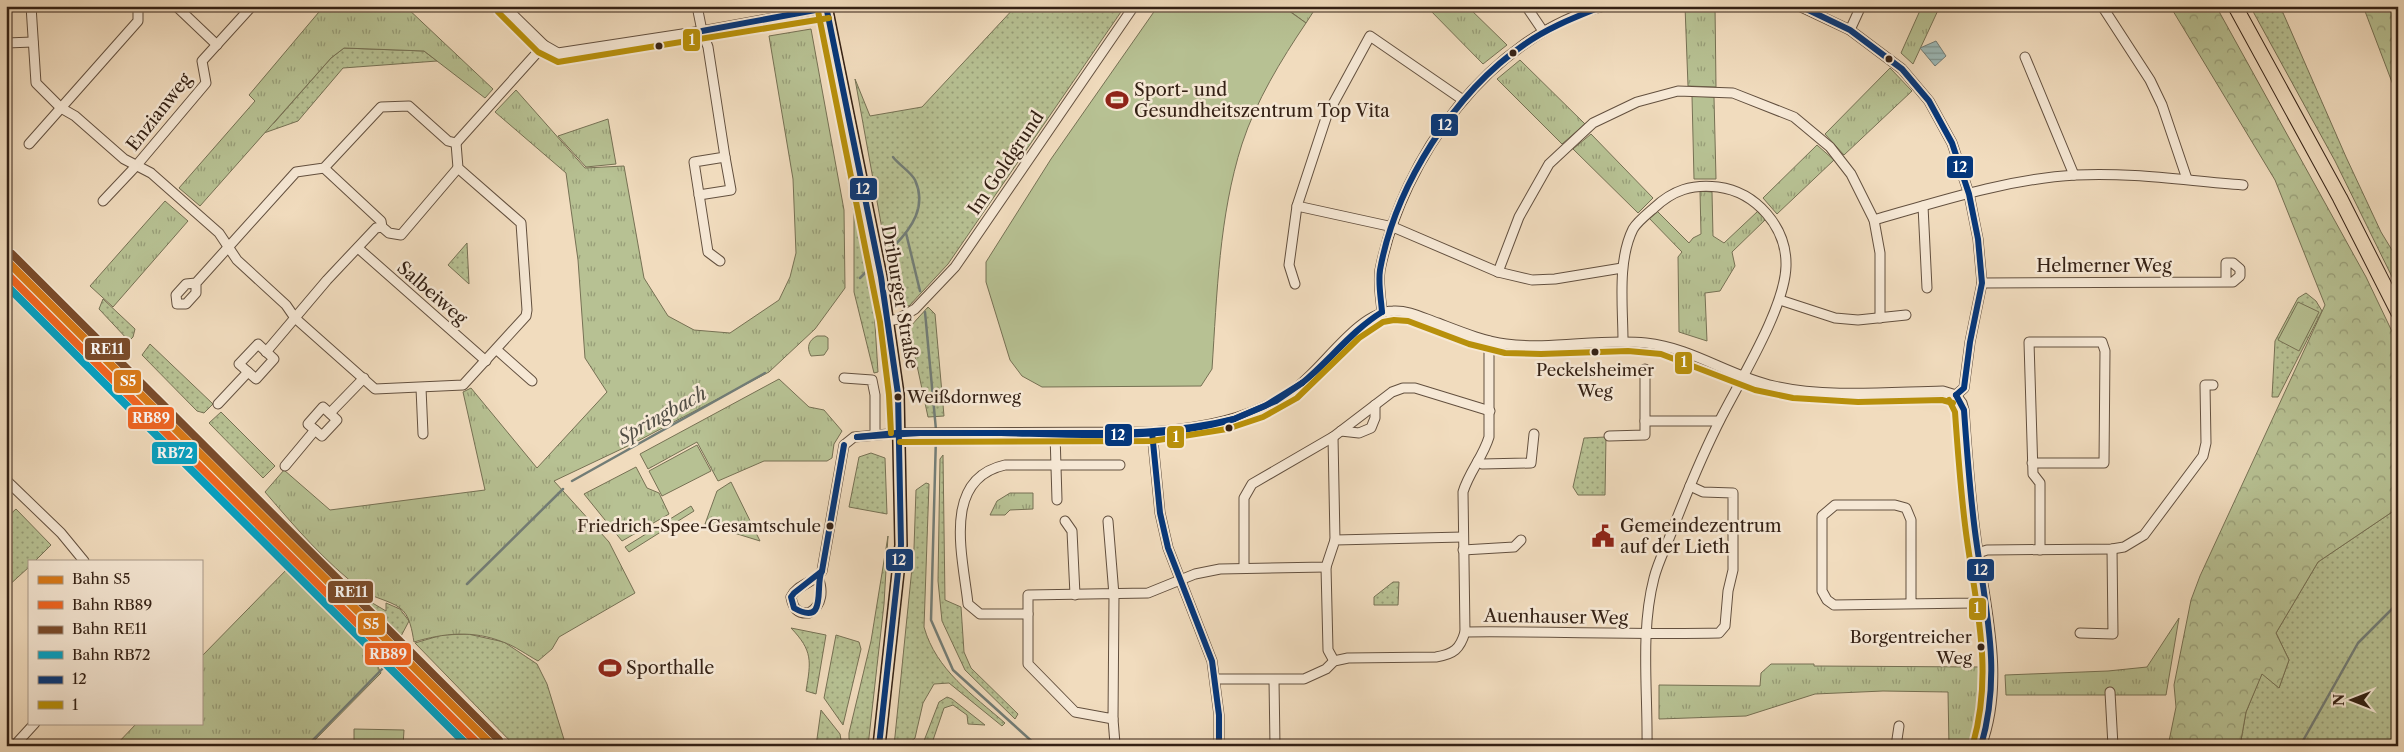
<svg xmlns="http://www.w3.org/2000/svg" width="2404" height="752" viewBox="0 0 2404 752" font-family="'Libre Caslon Text',serif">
	<defs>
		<pattern id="grass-dots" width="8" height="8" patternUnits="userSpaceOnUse" patternTransform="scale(1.25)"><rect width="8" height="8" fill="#b7c193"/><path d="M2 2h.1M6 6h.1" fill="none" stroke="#969c77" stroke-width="1.8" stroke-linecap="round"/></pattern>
		<pattern id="forest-crowns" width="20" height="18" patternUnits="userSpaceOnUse" patternTransform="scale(1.25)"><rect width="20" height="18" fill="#b7c193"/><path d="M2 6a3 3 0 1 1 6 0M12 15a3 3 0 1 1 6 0" fill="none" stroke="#969c77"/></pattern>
		<pattern id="park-tufts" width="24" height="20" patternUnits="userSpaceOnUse" patternTransform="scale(1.25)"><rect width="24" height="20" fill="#b7c193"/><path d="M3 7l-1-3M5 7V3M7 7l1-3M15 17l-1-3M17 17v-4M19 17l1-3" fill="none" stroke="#969c77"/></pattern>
		<pattern id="water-rules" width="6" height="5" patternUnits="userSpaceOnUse" patternTransform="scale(1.25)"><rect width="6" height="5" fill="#9cbab9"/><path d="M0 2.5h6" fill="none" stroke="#809795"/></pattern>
	</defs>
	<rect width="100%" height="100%" fill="#f1dcbe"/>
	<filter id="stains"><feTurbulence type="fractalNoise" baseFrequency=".004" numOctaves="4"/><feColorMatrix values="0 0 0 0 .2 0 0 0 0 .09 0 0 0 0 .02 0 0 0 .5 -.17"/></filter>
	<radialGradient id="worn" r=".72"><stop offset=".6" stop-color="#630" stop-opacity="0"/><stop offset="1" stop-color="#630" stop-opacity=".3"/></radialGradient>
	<g fill="url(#grass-dots)" stroke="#767154">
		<polygon points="1016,6 1125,6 948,264 909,306 895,301 855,79 870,116 922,107"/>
		<polygon points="2250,6 2280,6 2346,157 2381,232 2398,260 2398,289 2335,161"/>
		<polygon points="344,48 424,51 437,61 343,68 298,121 264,133 266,124 274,123 331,58"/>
		<polygon points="834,88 873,293 878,372 874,373 854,292 854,213 830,89"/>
		<polygon points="467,243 469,284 448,265"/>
		<polygon points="2306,293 2316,301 2322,311 2278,397 2272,397 2275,341 2298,298"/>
		<polygon points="103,299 135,329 133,337 129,341 99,309"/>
		<polygon points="928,307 935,314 944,416 928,417 909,328"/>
		<polygon points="150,344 213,404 204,413 197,411 142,355"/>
		<polygon points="221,412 275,466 263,478 209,423"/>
		<polygon points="1606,437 1605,495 1578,495 1573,487 1584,438"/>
		<polygon points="871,453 885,458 887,514 849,507 859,457"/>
		<polygon points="943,455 945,600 961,607 964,652 971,668 1018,714 1015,719 965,670 942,621 938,581 940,459"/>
		<path d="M926,483L929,484L924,627C936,670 973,695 1005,723L1002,726L949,683L934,684L923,703L915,738L908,744L894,746L914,548L916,490Z"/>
		<polygon points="2398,508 2398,746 2240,746 2246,712 2262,673 2279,688 2289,660 2276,633 2318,562"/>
		<polygon points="16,509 51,545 35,561 29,561 29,567 6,588 6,518"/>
		<polygon points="888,536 884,604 868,746 853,743 849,739 849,733 871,641"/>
		<polygon points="1393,582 1399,582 1398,605 1374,605 1374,597"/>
		<polygon points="352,591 386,611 386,603 400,609 409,621 399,640 386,622"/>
		<path d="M791,628L826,635L816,694L806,691C811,661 813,651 791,628Z"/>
		<polygon points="468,634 504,642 537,664 547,684 566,746 515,746 415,643 442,635"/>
		<polygon points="836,635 859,642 861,649 843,725 824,698"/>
		<polygon points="947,697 952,699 985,725 968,724 967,715 953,705 944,708 931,746 922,746 939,702"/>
		<polygon points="821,710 840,734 842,746 816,746"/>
	</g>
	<g fill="url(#forest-crowns)" stroke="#767154">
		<polygon points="2170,6 2216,6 2366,277 2398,344 2398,508 2318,562 2276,633 2289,660 2279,688 2262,674 2246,712 2240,746 2168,746 2176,707 2174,685 2191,600 2200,576 2325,305 2275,180"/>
		<polygon points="2363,6 2398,6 2398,98"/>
	</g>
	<g fill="url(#park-tufts)" stroke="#767154">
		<polygon points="324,6 405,6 493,89 485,98 424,51 344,48 331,58 200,206 179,188 255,101 249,95"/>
		<polygon points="1283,6 1317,6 1306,23"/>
		<polygon points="1426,6 1467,6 1507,45 1483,64"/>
		<polygon points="1685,6 1715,6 1716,87 1688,86"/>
		<polygon points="1922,6 1940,6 1913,64 1901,53"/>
		<path d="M811,29L844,210L845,288L815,329L769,372L632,444L554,481L609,542L635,593L559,637L552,649L538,661C527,655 515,646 503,642C473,630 444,633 414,642C412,631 410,615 400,608C389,600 373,598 362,590C325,562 295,527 265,492L284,470L330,510L485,490L463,392L471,388L537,468L607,392L585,358L578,260L566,173L495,112L516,90L585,168L624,166L644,278L668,316L694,330L730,333L779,300L790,277L796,253L793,179L769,36Z"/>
		<polygon points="1520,60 1585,124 1562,144 1497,79"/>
		<polygon points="1890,68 1912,91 1844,155 1825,134"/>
		<polygon points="1692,96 1714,97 1716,179 1694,179"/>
		<polygon points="608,119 616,164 586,167 558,136"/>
		<polygon points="1591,134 1653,198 1638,213 1573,149"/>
		<polygon points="1817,145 1834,160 1777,214 1763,198"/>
		<polygon points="1700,191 1712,192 1713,236 1724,243 1758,211 1766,219 1732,252 1735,266 1720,291 1705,293 1707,341 1679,332 1678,257 1682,252 1648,217 1655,209 1689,243 1693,238 1701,234"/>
		<polygon points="165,201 188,221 113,307 90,286"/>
		<polygon points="779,379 809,407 824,410 842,431 834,444 832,458 827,461 764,461 718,481 697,442 648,469 640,454"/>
		<polygon points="636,467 647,488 659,493 669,514 622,541 584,494"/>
		<polygon points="731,482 760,541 705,524 717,491"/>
		<polygon points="1010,493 1033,493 1033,509 1010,510 1005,515 990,515 997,501"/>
		<polygon points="292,564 385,655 375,661 381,673 309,746 115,746 137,723 201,723 201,657"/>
		<polygon points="2179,618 2166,695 2006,695 2005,675 2108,671 2147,667"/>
		<path d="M1771,664H1814V666L1981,667C1982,695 1979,719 1969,746H1949L1948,692L1883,691L1815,694L1746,716L1659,719V685L1760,686L1761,673Z"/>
	</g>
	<g fill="#b7c193" stroke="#767154">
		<path d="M1158,6H1282L1306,23C1281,60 1256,101 1242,144C1219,216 1217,294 1212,369L1201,386L1042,387L1022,376L1010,360L986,282V262L1051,159Z"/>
		<polygon points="2298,302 2319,312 2299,351 2278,340"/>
		<path d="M817,336H825L828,338V349L824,355L811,356C806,347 809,340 817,336Z"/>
		<polygon points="697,445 711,471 662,496 649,471"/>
		<polygon points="691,506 694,511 629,552 625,547"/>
		<polygon points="354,729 404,730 403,746 354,746"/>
	</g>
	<polygon fill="url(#water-rules)" stroke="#727d77" points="1936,41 1946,56 1935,66 1920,48"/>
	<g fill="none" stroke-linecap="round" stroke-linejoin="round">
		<g stroke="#727d77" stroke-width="2.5">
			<path d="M893,157C899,165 911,172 915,180C927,206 912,228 894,246"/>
			<polyline points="906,233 920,291"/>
			<polyline points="860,278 869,269"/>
			<polyline points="925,312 936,430"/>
			<polyline points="936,436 931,620 953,670 1037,746"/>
			<polyline points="572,481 765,373"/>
			<polyline points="467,584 563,489"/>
			<polyline points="307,746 388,663"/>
			<polyline points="2300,746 2358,643 2398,603"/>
		</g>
		<defs>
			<g id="minor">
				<polyline points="31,6 36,83 61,108 75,116 124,159 151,173 219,233 237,260 286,305 295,318 375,389 463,385 526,316 527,310 521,223 458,168 456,143"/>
				<polyline points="176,6 217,45"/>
				<polyline points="504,6 544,45 558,53 702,31 838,6"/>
				<polyline points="697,6 702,31 708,47 725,157 694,162 708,252 720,261"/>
				<polyline points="1526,6 1543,31"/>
				<polyline points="1799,6 1850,30 1902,69 1929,101 1952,143 1969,194 1978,239 1982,283 1970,342 1964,388 1956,395"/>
				<polyline points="2102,6 2150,80 2162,105 2187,179"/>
				<polyline points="1850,30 1861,6"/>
				<polyline points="6,43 33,42"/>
				<polyline points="2025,57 2074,175"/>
				<polyline points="1463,100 1370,36 1327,115 1297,206 1393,227 1498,272 1532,280 1555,279 1622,268"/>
				<polyline points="29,144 138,21 138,6"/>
				<polyline points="324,168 381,221 382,227 389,233 401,235 458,168"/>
				<polyline points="699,195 731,190 725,157"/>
				<polyline points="103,201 136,166 206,83 202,61 252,6"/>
				<polyline points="1923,206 1927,288"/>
				<path d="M1874,220C1940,201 2007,179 2076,175C2132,172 2187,181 2243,185"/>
				<polyline points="358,248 486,361"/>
				<polyline points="1498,272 1519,217 1549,164 1593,123 1637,102 1678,91 1733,93 1794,117 1830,147 1851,174 1874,220 1880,253 1880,318"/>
				<polyline points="196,283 196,293 186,304 177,304 176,295 186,284 196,283 296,172 324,168 381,107 409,106 448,141 456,143 544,45"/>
				<polyline points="1982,283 2233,282 2240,276 2240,269 2233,263 2226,263 2226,282"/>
				<polyline points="1295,284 1289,265 1297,206"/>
				<polyline points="1780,300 1835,318 1858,320 1906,315"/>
				<path d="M1382,312C1381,299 1378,284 1380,270C1403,157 1489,37 1604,6"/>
				<polyline points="889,321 898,319 915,309 955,267 1134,6"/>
				<path d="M1623,341C1623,307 1617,261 1633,229C1637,222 1647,214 1654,208C1673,190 1692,184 1718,187C1756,192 1787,227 1786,266C1785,307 1742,377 1722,416C1703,453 1687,492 1672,531C1666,547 1658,562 1654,578C1640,632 1648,691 1647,746"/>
				<polygon points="258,344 274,359 256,379 239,364"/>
				<polyline points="497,350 532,381"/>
				<polyline points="266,352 327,280 376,228 382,227"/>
				<polyline points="844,378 872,380 875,395 875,435"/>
				<polyline points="421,388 423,434"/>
				<path d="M1956,395L1962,403L1964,410C1967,454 1970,496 1976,539C1985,606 2006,681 1981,746"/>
				<polyline points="218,404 248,372"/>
				<polygon points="323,407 337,420 322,436 308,424"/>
				<polyline points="330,413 364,378"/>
				<polyline points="1645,421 1719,421"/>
				<polyline points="1341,431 1359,433 1371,428 1375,418 1375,405"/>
				<polyline points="1152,432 1160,513 1168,548 1212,661 1219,715 1219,746"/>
				<polyline points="1055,434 1057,500"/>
				<polyline points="1609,436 1645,435 1645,369"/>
				<polyline points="1333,437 1335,540"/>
				<polyline points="1478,461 1482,464 1531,463 1534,434"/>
				<polyline points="2032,463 2104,463 2105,351 2102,342 2029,342 2033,474 2040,483 2040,550"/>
				<polyline points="285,466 315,430"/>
				<polyline points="6,480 61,533 84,561"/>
				<polyline points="1065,521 1072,531 1075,595"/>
				<polyline points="1108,521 1114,595 1113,719 1075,712 1028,664 1028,595 1148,593 1195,574 1220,569 1326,567 1335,540 1463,537"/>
				<polyline points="1463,550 1514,547 1521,540"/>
				<polyline points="1978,553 1987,550 2112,549 2124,547 2144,535 2203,456 2206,443 2205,385 2213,385"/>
				<polyline points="1244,567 1244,498 1252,484 1333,437 1392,392 1403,388 1415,388 1490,411"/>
				<polyline points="1326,567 1328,650 1334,661"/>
				<path d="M818,577C823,590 823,605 809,613C797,614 793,608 791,597C797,584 815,583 822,571L844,445L854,437L900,433L1152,432C1201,428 1250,420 1292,391C1322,371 1357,312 1393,311C1409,310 1423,318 1438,323C1459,331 1483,341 1506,344C1553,350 1599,338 1646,343C1693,348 1729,376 1774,386C1825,398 1890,392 1943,391L1956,395"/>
				<polyline points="1911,603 1911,520 1906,508 1895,505 1835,505 1822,516 1822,591 1827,600 1834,605 1973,603 1984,601"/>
				<path d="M1028,614H980L968,604C963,557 941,479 1005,465H1120"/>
				<path d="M1465,632C1550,631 1635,635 1719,633L1725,626L1728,591L1733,570V493L1703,492L1690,486"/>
				<polyline points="2080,633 2113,634 2112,549"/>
				<path d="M1216,679H1304L1326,669L1334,661L1348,658L1436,657C1454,654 1460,649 1465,632L1463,492C1469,472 1483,457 1489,437V341"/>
				<polyline points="1274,680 1275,746"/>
				<polyline points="2110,692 2113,746"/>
				<polyline points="1113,719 1115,744"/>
				<polyline points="14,746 35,723"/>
				<polyline points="1896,746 1899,726"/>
			</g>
			<polyline id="major" points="826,6 881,277 898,394 901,545 879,746"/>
			<polyline id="highway" points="2235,6 2340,198 2398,312"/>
		</defs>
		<use href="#minor" stroke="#63503f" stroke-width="11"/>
		<use href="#major" stroke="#342115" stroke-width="14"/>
		<use href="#highway" stroke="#342115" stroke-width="16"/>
		<use href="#minor" stroke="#f6e8d5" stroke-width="9"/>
		<use href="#major" stroke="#f1dcbe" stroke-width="11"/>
		<use href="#highway" stroke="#f1dcbe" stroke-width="14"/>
		<defs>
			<g id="bus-1">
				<polyline points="826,6 881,277 898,394 901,545 879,746"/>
				<polyline points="1800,6 1850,30 1902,69 1929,101 1952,143 1969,194 1978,239 1982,283 1970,342 1964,388 1956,395"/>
				<polyline points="702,31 837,6"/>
				<path d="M1382,312C1351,331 1331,361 1302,383C1330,360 1351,331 1382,312Z"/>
				<path d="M1382,312C1381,298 1378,284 1380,270C1395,187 1454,92 1525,44C1549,27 1576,17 1603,6"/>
				<path d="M1956,395L1964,410C1967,453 1970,496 1976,539C1986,611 2002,674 1981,746"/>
				<polyline points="1234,419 1265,406 1302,383"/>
				<polyline points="1234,419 1276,401 1302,383"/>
				<polyline points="1152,432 1160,513 1168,548 1212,661 1219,715 1219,746"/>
				<path d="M1001,433C1078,435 1159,441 1234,419"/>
				<path d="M1001,433C1079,432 1158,438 1234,419"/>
				<polyline points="857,437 896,433 1001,433"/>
				<polyline points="857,437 920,433 1001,433"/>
				<path d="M822,571C814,583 829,628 794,608L791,597L794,593Z"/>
				<polyline points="822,571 844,445"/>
			</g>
			<g id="bus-2">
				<polyline points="818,11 880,322 889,395 891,433"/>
				<polyline points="498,12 538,52 558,62 829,18"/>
				<path d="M1949,400L1955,412C1958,455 1961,498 1967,540C1977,611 1993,673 1973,744"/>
				<polyline points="900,442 1152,441 1227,429 1263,417 1297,398 1359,338 1383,322 1394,320 1408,321 1469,344 1505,353 1541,354 1628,351 1661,354 1755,390 1793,398 1858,402 1942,400 1953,403"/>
			</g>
		</defs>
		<use href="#bus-1" stroke="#f6e8d5" stroke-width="10"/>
		<use href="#bus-2" stroke="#f6e8d5" stroke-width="10"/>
		<use href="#bus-1" stroke="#05377b" stroke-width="6"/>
		<use href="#bus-2" stroke="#b8900b" stroke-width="6"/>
		<defs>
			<polyline id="rail-1" points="6,260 493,746"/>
			<polyline id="rail-2" points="6,273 480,746"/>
			<polyline id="rail-3" points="12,254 499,740"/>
			<polyline id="rail-4" points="6,285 468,746"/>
		</defs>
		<use href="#rail-1" stroke="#f6e8d5" stroke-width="11"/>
		<use href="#rail-2" stroke="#f6e8d5" stroke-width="11"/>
		<use href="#rail-3" stroke="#f6e8d5" stroke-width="11"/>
		<use href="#rail-4" stroke="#f6e8d5" stroke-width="11"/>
		<use href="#rail-1" stroke="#da7a18" stroke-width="8"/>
		<use href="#rail-2" stroke="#f26522" stroke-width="8"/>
		<use href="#rail-3" stroke="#7a4b2a" stroke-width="8"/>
		<use href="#rail-4" stroke="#03a2c5" stroke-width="8"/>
	</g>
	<defs>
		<symbol id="stadium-bare" viewBox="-9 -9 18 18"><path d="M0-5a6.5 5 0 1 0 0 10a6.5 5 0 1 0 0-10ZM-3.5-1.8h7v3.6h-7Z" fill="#8f2418" stroke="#f6e8d5" stroke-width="2.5" paint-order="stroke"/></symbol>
		<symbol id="civic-bare" viewBox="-9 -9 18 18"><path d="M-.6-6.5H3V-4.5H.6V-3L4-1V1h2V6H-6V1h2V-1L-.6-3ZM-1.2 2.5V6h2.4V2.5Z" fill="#8f2418" stroke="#f6e8d5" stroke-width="2.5" paint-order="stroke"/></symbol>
	</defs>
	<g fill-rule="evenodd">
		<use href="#stadium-bare" x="1101" y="84" width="32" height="32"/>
		<use href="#civic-bare" x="1587" y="520" width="32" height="32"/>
		<use href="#stadium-bare" x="594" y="652" width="32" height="32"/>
	</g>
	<g fill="#342115" stroke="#f6e8d5" stroke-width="2">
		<circle cx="659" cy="46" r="4.5"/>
		<circle cx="1513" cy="53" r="4.5"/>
		<circle cx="1889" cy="59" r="4.5"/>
		<circle cx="1595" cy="352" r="4.5"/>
		<circle cx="898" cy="397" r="4.5"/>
		<circle cx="1229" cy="428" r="4.5"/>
		<circle cx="830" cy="526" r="4.5"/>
		<circle cx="1981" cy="647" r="4.5"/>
	</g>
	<g text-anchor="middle" stroke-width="5" stroke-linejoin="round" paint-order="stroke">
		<g font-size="17" fill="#342115" stroke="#f6e8d5" text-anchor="end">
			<text x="1595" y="376" text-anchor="middle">Peckelsheimer<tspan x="1595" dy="21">Weg</tspan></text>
			<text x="907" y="403" text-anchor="start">Weißdornweg</text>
			<text x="821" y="532">Friedrich-Spee-Gesamtschule</text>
			<text x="1972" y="643">Borgentreicher<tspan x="1972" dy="21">Weg</tspan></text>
		</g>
		<g font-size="18" fill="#342115" stroke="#f6e8d5" text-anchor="start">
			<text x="1134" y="96">Sport- und<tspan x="1134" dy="21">Gesundheitszentrum Top Vita</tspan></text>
			<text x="1620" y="532">Gemeindezentrum<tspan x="1620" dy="21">auf der Lieth</tspan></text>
			<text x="626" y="674">Sporthalle</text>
		</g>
		<g font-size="18" fill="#342115" stroke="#f6e8d5">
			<text transform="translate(159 112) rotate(-52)" y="6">Enzianweg</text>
			<text transform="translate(1006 163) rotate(-56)" y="6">Im Goldgrund</text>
			<text x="2104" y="272">Helmerner Weg</text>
			<text transform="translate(432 293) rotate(41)" y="6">Salbeiweg</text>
			<text transform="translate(900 297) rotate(80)" y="6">Driburger Straße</text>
			<text transform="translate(1556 617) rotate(1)" y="6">Auenhauser Weg</text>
		</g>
		<g font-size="19" font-style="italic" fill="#534f46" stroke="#f6e8d5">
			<text transform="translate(662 415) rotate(-29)" y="7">Springbach</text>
		</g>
	</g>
	<g stroke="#f6e8d5" stroke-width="2">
		<rect x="682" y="28" width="19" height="24" rx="5" fill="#b8900b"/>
		<rect x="1430" y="113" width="29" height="24" rx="5" fill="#05377b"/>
		<rect x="1946" y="155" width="28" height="24" rx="5" fill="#05377b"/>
		<rect x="849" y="177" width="29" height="24" rx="5" fill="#05377b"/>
		<rect x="84" y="337" width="47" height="24" rx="5" fill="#7a4b2a"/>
		<rect x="1674" y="351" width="19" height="24" rx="5" fill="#b8900b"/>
		<rect x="113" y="369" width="29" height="25" rx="5" fill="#da7a18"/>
		<rect x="127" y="406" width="48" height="24" rx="5" fill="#f26522"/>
		<rect x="1104" y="423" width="29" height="24" rx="5" fill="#05377b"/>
		<rect x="1166" y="425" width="19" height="24" rx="5" fill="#b8900b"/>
		<rect x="151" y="441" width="47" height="24" rx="5" fill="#03a2c5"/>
		<rect x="885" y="548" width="29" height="24" rx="5" fill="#05377b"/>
		<rect x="1966" y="558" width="29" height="24" rx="5" fill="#05377b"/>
		<rect x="327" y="580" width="47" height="24" rx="5" fill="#7a4b2a"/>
		<rect x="1968" y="597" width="19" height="24" rx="5" fill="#b8900b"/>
		<rect x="357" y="612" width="29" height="24" rx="5" fill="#da7a18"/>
		<rect x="364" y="642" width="48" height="24" rx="5" fill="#f26522"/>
	</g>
	<g font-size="14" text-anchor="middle" font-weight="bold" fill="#fff">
		<text x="692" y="45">1</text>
		<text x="1445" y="130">12</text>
		<text x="1960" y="172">12</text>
		<text x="863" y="194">12</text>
		<text x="107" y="354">RE11</text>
		<text x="1684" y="367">1</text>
		<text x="128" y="386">S5</text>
		<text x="151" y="423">RB89</text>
		<text x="1118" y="440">12</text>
		<text x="1176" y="442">1</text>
		<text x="175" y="458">RB72</text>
		<text x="899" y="565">12</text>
		<text x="1981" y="575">12</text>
		<text x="351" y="597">RE11</text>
		<text x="1977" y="613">1</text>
		<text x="371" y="629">S5</text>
		<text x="388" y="659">RB89</text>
	</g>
	<rect width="2404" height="752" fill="none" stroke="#f1dcbe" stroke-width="25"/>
	<rect x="8" y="8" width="2389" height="737" fill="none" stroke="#342115" stroke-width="2.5"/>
	<rect x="12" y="12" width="2379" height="727" fill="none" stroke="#342115"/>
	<rect x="28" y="560" width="175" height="165" fill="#f6e8d5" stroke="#a89888"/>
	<rect x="38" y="576" width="25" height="8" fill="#da7a18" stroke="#a89888"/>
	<text x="72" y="584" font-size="15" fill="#342115">Bahn S5</text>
	<rect x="38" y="601" width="25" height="8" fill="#f26522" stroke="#a89888"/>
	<text x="72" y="610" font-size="15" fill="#342115">Bahn RB89</text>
	<rect x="38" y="626" width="25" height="8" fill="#7a4b2a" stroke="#a89888"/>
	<text x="72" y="634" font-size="15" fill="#342115">Bahn RE11</text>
	<rect x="38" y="651" width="25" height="8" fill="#03a2c5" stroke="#a89888"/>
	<text x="72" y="660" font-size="15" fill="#342115">Bahn RB72</text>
	<rect x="38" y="676" width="25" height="8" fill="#05377b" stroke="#a89888"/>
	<text x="72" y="684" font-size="15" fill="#342115">12</text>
	<rect x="38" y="701" width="25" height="8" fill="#b8900b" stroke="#a89888"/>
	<text x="72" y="710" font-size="15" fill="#342115">1</text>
	<g transform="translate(2352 700) rotate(270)" stroke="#f6e8d5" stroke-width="4" paint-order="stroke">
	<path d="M0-4L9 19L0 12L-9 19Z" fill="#342115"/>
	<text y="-8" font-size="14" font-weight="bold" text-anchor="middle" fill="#342115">N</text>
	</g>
	<rect width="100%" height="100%" filter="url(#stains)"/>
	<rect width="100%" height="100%" fill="url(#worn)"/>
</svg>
